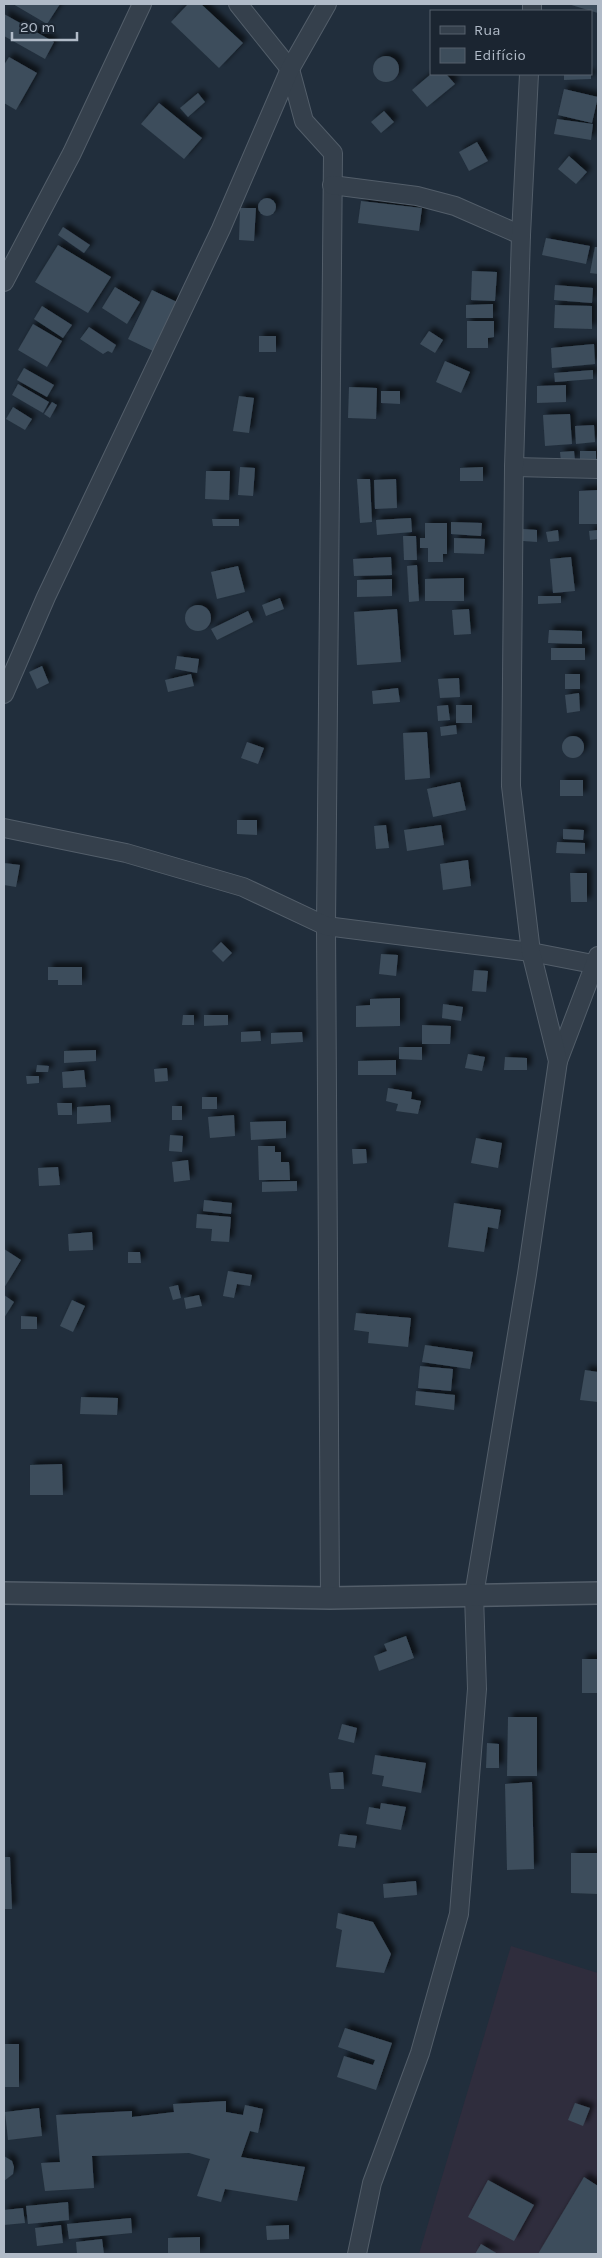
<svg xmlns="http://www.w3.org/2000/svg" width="602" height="2258" viewBox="0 0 602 2258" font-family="Karla,sans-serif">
	<defs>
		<filter id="shadow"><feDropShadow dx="4.5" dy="-4.5" stdDeviation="2.5" flood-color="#0009"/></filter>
	</defs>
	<rect width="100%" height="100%" fill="#212e3c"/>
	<polygon fill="#2f2d3d" points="511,1946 598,1973 598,2254 419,2254"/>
	<g fill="#3d4d5b" filter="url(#shadow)">
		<polygon points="13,4 60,4 47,24"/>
		<polygon points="188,4 201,4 243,43 219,68 171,22"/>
		<polygon points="568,4 598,4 598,13"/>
		<polygon points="4,14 54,42 45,59 4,36"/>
		<circle cx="386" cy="69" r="13"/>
		<polygon points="9,57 37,73 16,110 4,103 4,65"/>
		<polygon points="431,74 446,74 455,84 427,107 412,90"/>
		<polygon points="564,74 591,74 591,79 564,80"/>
		<polygon points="564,89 598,97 592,123 558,115"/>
		<polygon points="198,93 205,102 188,117 180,108"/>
		<polygon points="159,103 202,138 184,159 141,124"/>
		<polygon points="384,111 394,122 381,133 371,122"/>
		<polygon points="557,119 593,124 591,140 554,134"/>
		<polygon points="477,142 488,161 469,171 459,152"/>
		<polygon points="569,156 587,172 576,184 558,169"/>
		<circle cx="267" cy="207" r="9"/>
		<polygon points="361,201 422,208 419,231 358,223"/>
		<polygon points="240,208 256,208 254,241 239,240"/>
		<polygon points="63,227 90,245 84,253 58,235"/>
		<polygon points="546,238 590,246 586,264 542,255"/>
		<polygon points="58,245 111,277 88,313 35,282"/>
		<polygon points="595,247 598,247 598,274 590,273"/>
		<polygon points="472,271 497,272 495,301 471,300"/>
		<polygon points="555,285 593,288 592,303 554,300"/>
		<polygon points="115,287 140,302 127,324 102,308"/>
		<polygon points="152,290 181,304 157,353 128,339"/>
		<polygon points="493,304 493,318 466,318 466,305"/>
		<polygon points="555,305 592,306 592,329 554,328"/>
		<polygon points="42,306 72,325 63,338 34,319"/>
		<polygon points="467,321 494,321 494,337 488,338 488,348 467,348"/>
		<polygon points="33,324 62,341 47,367 18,350"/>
		<polygon points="89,327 116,345 112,353 108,351 103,354 80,339"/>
		<polygon points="429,331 443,340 435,353 420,344"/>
		<rect x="259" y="336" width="17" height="16"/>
		<polygon points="594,344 595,364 552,368 551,348"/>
		<polygon points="445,361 470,372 461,393 436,382"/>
		<polygon points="24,368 54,385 47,397 17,380"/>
		<polygon points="593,370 593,379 555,382 554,373"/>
		<polygon points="18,384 49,402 43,413 12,395"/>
		<polygon points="566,385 566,402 537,403 537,386"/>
		<polygon points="349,387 377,388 376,419 348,418"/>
		<polygon points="381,391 400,391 400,404 381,403"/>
		<polygon points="239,396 254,398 249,433 233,431"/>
		<polygon points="52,402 57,405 50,418 44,414"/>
		<polygon points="13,407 32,419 25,430 6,419"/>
		<polygon points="570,414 572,444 545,446 543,415"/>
		<polygon points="594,425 595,442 576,444 575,426"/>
		<polygon points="574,451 575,461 561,462 560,452"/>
		<rect x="580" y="451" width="16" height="11"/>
		<polygon points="240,467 255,468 253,496 238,495"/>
		<polygon points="483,467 483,481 460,481 460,468"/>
		<polygon points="206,471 230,471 229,500 205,499"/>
		<polygon points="357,479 370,479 372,522 360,523"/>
		<polygon points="396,479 397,508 375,509 374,480"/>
		<polygon points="598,490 598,524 579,524 579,491"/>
		<polygon points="411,518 412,532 377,535 376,520"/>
		<polygon points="212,519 239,519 239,526 213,526"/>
		<polygon points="451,522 482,523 481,536 451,534"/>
		<polygon points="425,523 447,523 447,554 443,554 443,562 428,562 428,548 420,548 420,538 425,538"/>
		<polygon points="523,529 537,530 537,542 523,541"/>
		<polygon points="558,530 559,541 548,542 546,532"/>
		<polygon points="598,530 598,539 590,540 589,531"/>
		<polygon points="403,536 416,536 417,560 404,560"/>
		<polygon points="454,538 485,539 484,554 454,553"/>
		<polygon points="391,557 392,575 354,576 353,559"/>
		<polygon points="571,557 575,591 553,593 550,559"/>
		<polygon points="417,565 419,601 409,602 407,566"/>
		<polygon points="238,566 245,592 217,599 211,572"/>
		<polygon points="464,578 464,601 425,601 425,579"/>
		<polygon points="392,579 392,596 357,597 357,580"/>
		<polygon points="538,596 561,596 561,603 538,604"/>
		<polygon points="280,598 284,609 266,616 262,605"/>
		<circle cx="198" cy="618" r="13"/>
		<polygon points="397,609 401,662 357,665 354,612"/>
		<polygon points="469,609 471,634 454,635 452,610"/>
		<polygon points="248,611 253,622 217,640 211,629"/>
		<polygon points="549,630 582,631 582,644 548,643"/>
		<rect x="551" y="648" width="34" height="12"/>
		<polygon points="177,656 199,659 197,673 175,669"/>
		<polygon points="42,666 49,683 37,689 29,672"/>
		<polygon points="191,674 194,686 168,692 165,680"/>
		<rect x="565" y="674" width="15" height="15"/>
		<polygon points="459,678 460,697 440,698 438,679"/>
		<polygon points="398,688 400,702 373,704 372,691"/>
		<polygon points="579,693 580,711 567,713 565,695"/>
		<polygon points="448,705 450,720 438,721 437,706"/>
		<rect x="456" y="705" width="16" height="18"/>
		<polygon points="456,725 457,734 441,736 440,727"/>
		<polygon points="427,732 430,778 405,780 403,733"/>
		<circle cx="573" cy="747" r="11"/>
		<polygon points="247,742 264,748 258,764 241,758"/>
		<rect x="560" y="780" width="23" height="16"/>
		<polygon points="460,782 466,810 433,817 427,789"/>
		<polygon points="237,820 257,820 257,835 237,834"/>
		<polygon points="386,825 389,848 376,849 374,826"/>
		<polygon points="441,825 444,845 407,851 404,830"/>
		<polygon points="563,829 584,830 583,840 563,839"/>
		<polygon points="557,842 585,843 585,854 556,853"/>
		<polygon points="468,860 471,886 443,890 440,864"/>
		<polygon points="4,863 20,865 16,887 4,885"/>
		<polygon points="570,873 587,873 587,902 571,902"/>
		<polygon points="221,942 232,953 223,962 212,951"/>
		<polygon points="381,954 398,955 396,976 379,974"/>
		<polygon points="48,967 82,967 82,985 58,985 58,980 48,980"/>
		<polygon points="474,970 488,971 486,992 472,991"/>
		<polygon points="400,998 400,1026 356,1027 356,1006 370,1005 370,999"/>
		<polygon points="443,1004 463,1007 461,1021 442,1018"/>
		<polygon points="183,1015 194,1015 194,1025 182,1025"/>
		<polygon points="204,1015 228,1015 228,1025 204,1026"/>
		<polygon points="422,1025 451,1026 450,1044 422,1044"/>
		<polygon points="260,1031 261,1041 241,1042 241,1032"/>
		<polygon points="302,1032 303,1042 271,1044 271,1033"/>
		<polygon points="399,1047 422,1047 422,1060 399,1059"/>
		<polygon points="96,1050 96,1061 64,1063 64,1051"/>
		<polygon points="468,1054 485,1057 482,1071 465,1068"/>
		<polygon points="505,1057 527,1058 527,1070 504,1070"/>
		<polygon points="396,1060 396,1075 358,1075 358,1061"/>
		<polygon points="37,1065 49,1066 48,1072 36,1072"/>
		<polygon points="167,1068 168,1081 155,1082 154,1069"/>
		<polygon points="84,1070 86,1087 63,1088 62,1072"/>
		<polygon points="26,1076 39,1076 39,1083 27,1084"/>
		<polygon points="388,1088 412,1092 411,1099 421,1101 418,1114 396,1111 398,1104 386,1101"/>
		<rect x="202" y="1097" width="15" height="12"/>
		<polygon points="57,1103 72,1103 72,1115 58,1115"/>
		<polygon points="110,1105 111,1122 77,1124 77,1107"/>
		<rect x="172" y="1106" width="10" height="14"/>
		<polygon points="234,1115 235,1136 210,1138 208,1117"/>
		<polygon points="286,1121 286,1138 251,1140 250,1122"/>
		<polygon points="170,1135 183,1136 182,1152 169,1151"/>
		<polygon points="476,1138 502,1143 498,1168 471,1163"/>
		<polygon points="258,1146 275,1146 275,1152 281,1152 281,1162 289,1162 290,1180 259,1180"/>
		<polygon points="352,1149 366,1149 367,1163 353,1164"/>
		<polygon points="188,1160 190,1180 174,1182 172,1162"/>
		<polygon points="58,1167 60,1185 39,1186 38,1168"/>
		<polygon points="297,1181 297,1191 262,1192 262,1182"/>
		<polygon points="204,1200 232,1203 231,1214 203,1211"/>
		<polygon points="454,1203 501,1210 498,1229 488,1227 484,1252 448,1247"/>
		<polygon points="197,1214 231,1217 229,1242 211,1241 212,1229 196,1228"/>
		<polygon points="92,1232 93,1250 69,1251 68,1234"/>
		<polygon points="4,1249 21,1260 4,1288"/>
		<polygon points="128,1252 140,1252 141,1263 128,1263"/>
		<polygon points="228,1271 252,1275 250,1286 237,1284 234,1298 223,1296"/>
		<polygon points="178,1285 181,1298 173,1300 169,1287"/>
		<polygon points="4,1295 14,1302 4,1318"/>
		<polygon points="199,1295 202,1306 186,1309 184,1298"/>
		<polygon points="72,1300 85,1306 73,1332 60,1326"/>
		<polygon points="356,1313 411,1318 408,1347 368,1343 369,1332 354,1330"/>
		<polygon points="21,1316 37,1317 37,1329 21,1329"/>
		<polygon points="425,1345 473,1352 470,1369 422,1362"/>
		<polygon points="420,1366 453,1369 451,1391 418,1388"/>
		<polygon points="585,1370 598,1372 598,1402 580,1400"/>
		<polygon points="416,1391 455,1395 454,1410 415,1405"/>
		<polygon points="81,1397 118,1398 117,1415 80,1414"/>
		<polygon points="62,1464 63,1495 30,1495 30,1465"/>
		<polygon points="406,1636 414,1658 379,1671 374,1656 387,1651 384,1644"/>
		<rect x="582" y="1659" width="16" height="34"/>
		<polygon points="508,1717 537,1717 537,1776 507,1776"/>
		<polygon points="342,1724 357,1728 354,1743 338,1739"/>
		<polygon points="487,1743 499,1744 499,1768 486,1768"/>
		<polygon points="375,1755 426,1763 421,1793 382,1786 384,1776 372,1774"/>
		<polygon points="343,1772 344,1789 331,1789 329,1773"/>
		<polygon points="532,1782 534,1869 507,1870 505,1784"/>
		<polygon points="381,1803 406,1807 401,1830 366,1824 369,1807 380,1809"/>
		<polygon points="340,1834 357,1836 355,1848 338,1846"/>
		<polygon points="571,1853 598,1853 598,1894 571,1893"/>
		<polygon points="4,1857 10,1857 12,1909 4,1909"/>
		<polygon points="416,1881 417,1895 384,1898 383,1884"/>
		<polygon points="338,1913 373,1922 391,1954 384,1973 336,1967 342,1930 336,1928"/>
		<polygon points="345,2028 392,2043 376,2090 337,2077 344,2056 373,2065 375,2060 338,2047"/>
		<rect x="4" y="2044" width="15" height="43"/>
		<polygon points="226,2101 226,2112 243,2115 245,2105 263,2109 258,2133 250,2131 241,2157 305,2167 297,2201 225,2189 221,2202 197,2196 210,2159 189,2153 92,2156 94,2188 45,2191 41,2163 60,2162 56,2115 132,2111 132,2117 174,2112 173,2104"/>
		<polygon points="575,2103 590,2108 583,2126 568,2120"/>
		<polygon points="39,2108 42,2136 8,2140 5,2112"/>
		<polygon points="4,2156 12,2161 14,2167 13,2174 4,2181"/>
		<polygon points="584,2177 598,2186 598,2254 538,2254"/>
		<polygon points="488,2180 534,2205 514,2241 468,2217"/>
		<polygon points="68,2202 69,2220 28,2224 26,2206"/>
		<polygon points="23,2208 25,2223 4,2225 4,2210"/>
		<polygon points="131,2218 132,2233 69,2239 67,2224"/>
		<polygon points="61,2225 63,2243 37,2246 35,2228"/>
		<polygon points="289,2225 289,2239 267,2240 266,2226"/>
		<polygon points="200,2237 200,2254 168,2254 168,2238"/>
		<polygon points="102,2239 104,2254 77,2254 76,2242"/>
		<polygon points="481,2244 498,2254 475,2254"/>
	</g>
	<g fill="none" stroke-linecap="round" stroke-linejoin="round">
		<defs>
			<g id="minor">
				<polyline points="238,4 290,69 304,121 333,153 326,926 330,1598"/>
				<polyline points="532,11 532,4"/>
				<polyline points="332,185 417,196 455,206 521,235"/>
				<polyline points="4,282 72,153 142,4"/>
				<polyline points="514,467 598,469"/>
				<polyline points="4,694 46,597 221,229 290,69 327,4"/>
				<polyline points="4,828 126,853 243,887 326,926 531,952 598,965"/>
				<polyline points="558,1061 598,956"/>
				<polyline points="357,2254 372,2183 420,2053 459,1914 477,1689 474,1595 527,1274 558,1061 531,952 511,786 514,467 521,235 529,74"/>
			</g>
			<polyline id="tertiary" points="4,1593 330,1598 598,1593"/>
		</defs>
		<use href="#minor" stroke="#535e6a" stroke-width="20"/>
		<use href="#tertiary" stroke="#535e6a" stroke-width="24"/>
		<use href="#minor" stroke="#35404c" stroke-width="18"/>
		<use href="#tertiary" stroke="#35404c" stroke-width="21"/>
	</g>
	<rect width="602" height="2258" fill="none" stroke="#b1bbc8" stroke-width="10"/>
	<rect x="430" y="10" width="162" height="65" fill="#1b2531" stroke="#57616d"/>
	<rect x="440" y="26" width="25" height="8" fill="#35404c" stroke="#57616d"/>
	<text x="474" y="35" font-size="15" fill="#b1bbc8">Rua</text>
	<rect x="440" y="48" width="25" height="15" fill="#3d4d5b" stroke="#57616d"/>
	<text x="474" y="60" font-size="15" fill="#b1bbc8">Edifício</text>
	<path d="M12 32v8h65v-8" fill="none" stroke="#b1bbc8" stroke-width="2.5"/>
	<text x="20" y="32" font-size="15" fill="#b1bbc8" stroke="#1b2531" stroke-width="4" paint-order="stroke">20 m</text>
</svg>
